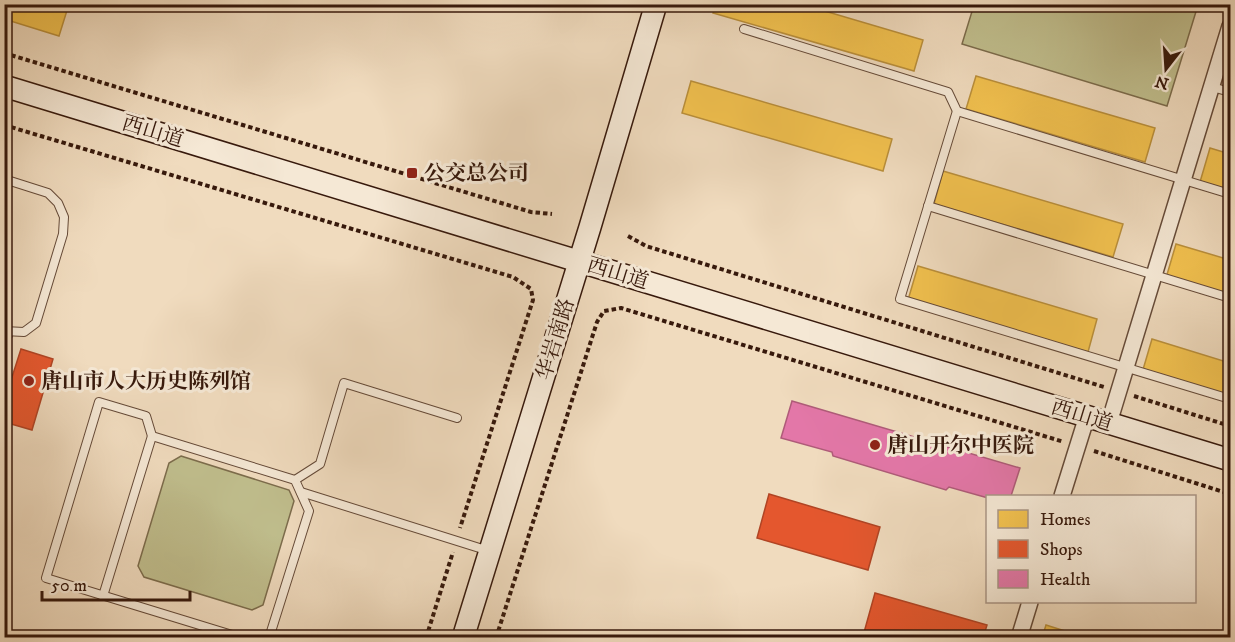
<svg xmlns="http://www.w3.org/2000/svg" width="1235" height="642" viewBox="0 0 1235 642" font-family="'IM FELL DW Pica','Noto Serif SC',serif">
	<rect width="100%" height="100%" fill="#f0dbbe"/>
	<filter id="stains"><feTurbulence type="fractalNoise" baseFrequency=".00333" numOctaves="4"/><feColorMatrix values="0 0 0 0 .2 0 0 0 0 .09 0 0 0 0 .02 0 0 0 .5 -.17"/></filter>
	<radialGradient id="worn" r=".72"><stop offset=".6" stop-color="#630" stop-opacity="0"/><stop offset="1" stop-color="#630" stop-opacity=".3"/></radialGradient>
	<g fill="#c0be8d" stroke="#7c6c4c" stroke-width="1.5">
		<polygon points="974,5 974,4 1198,5 1167,106 962,44"/>
		<polygon points="181,456 289,490 294,501 263,605 252,610 144,577 138,566 169,463"/>
	</g>
	<g fill="#f2c14e" stroke="#ba8f3a" stroke-width="1.5">
		<polygon points="4,4 69,4 59,36 4,19"/>
		<polygon points="716,4 801,4 923,40 914,71 713,13"/>
		<polygon points="976,76 1155,128 1145,162 966,109"/>
		<polygon points="691,81 892,139 883,171 682,113"/>
		<polygon points="1210,148 1230,154 1230,191 1200,182"/>
		<polygon points="943,171 1123,224 1113,257 934,204"/>
		<polygon points="1176,244 1230,260 1230,297 1166,278"/>
		<polygon points="918,266 1097,319 1088,352 908,300"/>
		<polygon points="1152,339 1230,363 1230,399 1142,373"/>
		<polygon points="1046,625 1087,638 1042,638"/>
	</g>
	<g fill="#e4572e" stroke="#b04424" stroke-width="1.5">
		<polygon points="21,349 53,359 32,430 4,422 4,402"/>
		<polygon points="769,494 880,527 868,570 757,538"/>
		<polygon points="875,593 987,625 983,638 863,636"/>
	</g>
	<polygon fill="#e377a8" stroke="#af5b79" stroke-width="1.5" points="792,401 1020,468 1011,496 988,496 988,498 949,487 946,490 833,456 832,452 781,438"/>
	<g fill="none" stroke-linecap="round" stroke-linejoin="round">
		<defs>
			<g id="lane">
				<polyline points="941,4 948,6"/>
				<polyline points="744,29 948,92 957,111 1230,194"/>
				<polyline points="1212,87 1230,92"/>
				<polyline points="957,111 900,299 1230,399"/>
				<polyline points="4,179 48,193 58,203 64,217 63,234 36,323 24,332 4,331"/>
				<polyline points="928,206 1230,298"/>
				<polyline points="4,346 9,332"/>
				<polyline points="152,436 146,416 99,402 46,578 242,638"/>
				<polyline points="295,480 320,464 344,383 457,418"/>
				<polyline points="301,492 489,551"/>
				<polyline points="103,596 152,436 295,480 309,511 269,638"/>
			</g>
			<g id="street">
				<polyline points="1109,423 1230,26"/>
				<polyline points="1062,496 1087,416"/>
				<polyline points="1019,638 1030,602"/>
			</g>
			<g id="secondary">
				<polyline points="4,86 1230,460"/>
				<polyline points="463,638 590,227 656,4"/>
			</g>
		</defs>
		<use href="#lane" stroke="#654a38" stroke-width="10"/>
		<use href="#street" stroke="#654a38" stroke-width="18"/>
		<use href="#secondary" stroke="#37190c" stroke-width="24"/>
		<g stroke="#37190c" stroke-width="4" stroke-dasharray="4.5 3" stroke-linecap="butt">
			<polyline points="4,53 531,212 552,214"/>
			<polyline points="4,125 513,277 531,289 533,300 460,528"/>
			<polyline points="628,236 646,246 1104,387"/>
			<polyline points="1134,396 1230,426"/>
			<polyline points="1094,451 1230,494"/>
			<polyline points="426,638 453,552"/>
			<polyline points="496,638 597,322 604,311 621,308 1064,442"/>
		</g>
		<use href="#lane" stroke="#f5e8d5" stroke-width="8"/>
		<use href="#street" stroke="#f5e8d5" stroke-width="15"/>
		<use href="#secondary" stroke="#f5e8d5" stroke-width="21"/>
	</g>
	<g fill="#8f2418" stroke="#f5e8d5" stroke-width="2">
		<rect x="406" y="167" width="12" height="12" rx="3"/>
		<circle cx="29" cy="381" r="6"/>
		<circle cx="875" cy="445" r="6"/>
	</g>
	<g text-anchor="middle" stroke-width="6" stroke-linejoin="round" paint-order="stroke">
		<g font-size="21" fill="#37190c" stroke="#f5e8d5">
			<text transform="translate(153 131) rotate(17)" y="7">西山道</text>
			<text transform="translate(618 273) rotate(17)" y="7">西山道</text>
			<text transform="translate(555 339) rotate(-73)" y="7">华岩南路</text>
			<text transform="translate(1082 415) rotate(17)" y="7">西山道</text>
		</g>
		<g font-size="21" font-weight="bold" fill="#37190c" stroke="#f5e8d5" text-anchor="start">
			<text x="424" y="180">公交总公司</text>
			<text x="41" y="388">唐山市人大历史陈列馆</text>
			<text x="887" y="452">唐山开尔中医院</text>
		</g>
	</g>
	<rect width="1235" height="642" fill="none" stroke="#f0dbbe" stroke-width="24"/>
	<rect x="6" y="6" width="1223" height="630" fill="none" stroke="#37190c" stroke-width="3"/>
	<rect x="12" y="12" width="1211" height="618" fill="none" stroke="#37190c" stroke-width="1.5"/>
	<rect x="986" y="495" width="210" height="108" fill="#f5e8d5" stroke="#a99585" stroke-width="1.5"/>
	<rect x="998" y="510" width="30" height="18" fill="#f2c14e" stroke="#a99585" stroke-width="1.5"/>
	<text x="1040" y="525" font-size="18" fill="#37190c">Homes</text>
	<rect x="998" y="540" width="30" height="18" fill="#e4572e" stroke="#a99585" stroke-width="1.5"/>
	<text x="1040" y="555" font-size="18" fill="#37190c">Shops</text>
	<rect x="998" y="570" width="30" height="18" fill="#e377a8" stroke="#a99585" stroke-width="1.5"/>
	<text x="1040" y="585" font-size="18" fill="#37190c">Health</text>
	<g transform="translate(1166 69) rotate(197)" stroke="#f5e8d5" stroke-width="4.5" paint-order="stroke">
	<path d="M0-4.5L10 22L0 15L-10 22Z" fill="#37190c"/>
	<text y="-9" font-size="16" font-weight="bold" text-anchor="middle" fill="#37190c">N</text>
	</g>
	<path d="M42 591v9h148v-9" fill="none" stroke="#37190c" stroke-width="3"/>
	<text x="51" y="591" font-size="18" fill="#37190c" stroke="#f5e8d5" stroke-width="4.5" paint-order="stroke">50 m</text>
	<rect width="100%" height="100%" filter="url(#stains)"/>
	<rect width="100%" height="100%" fill="url(#worn)"/>
</svg>
